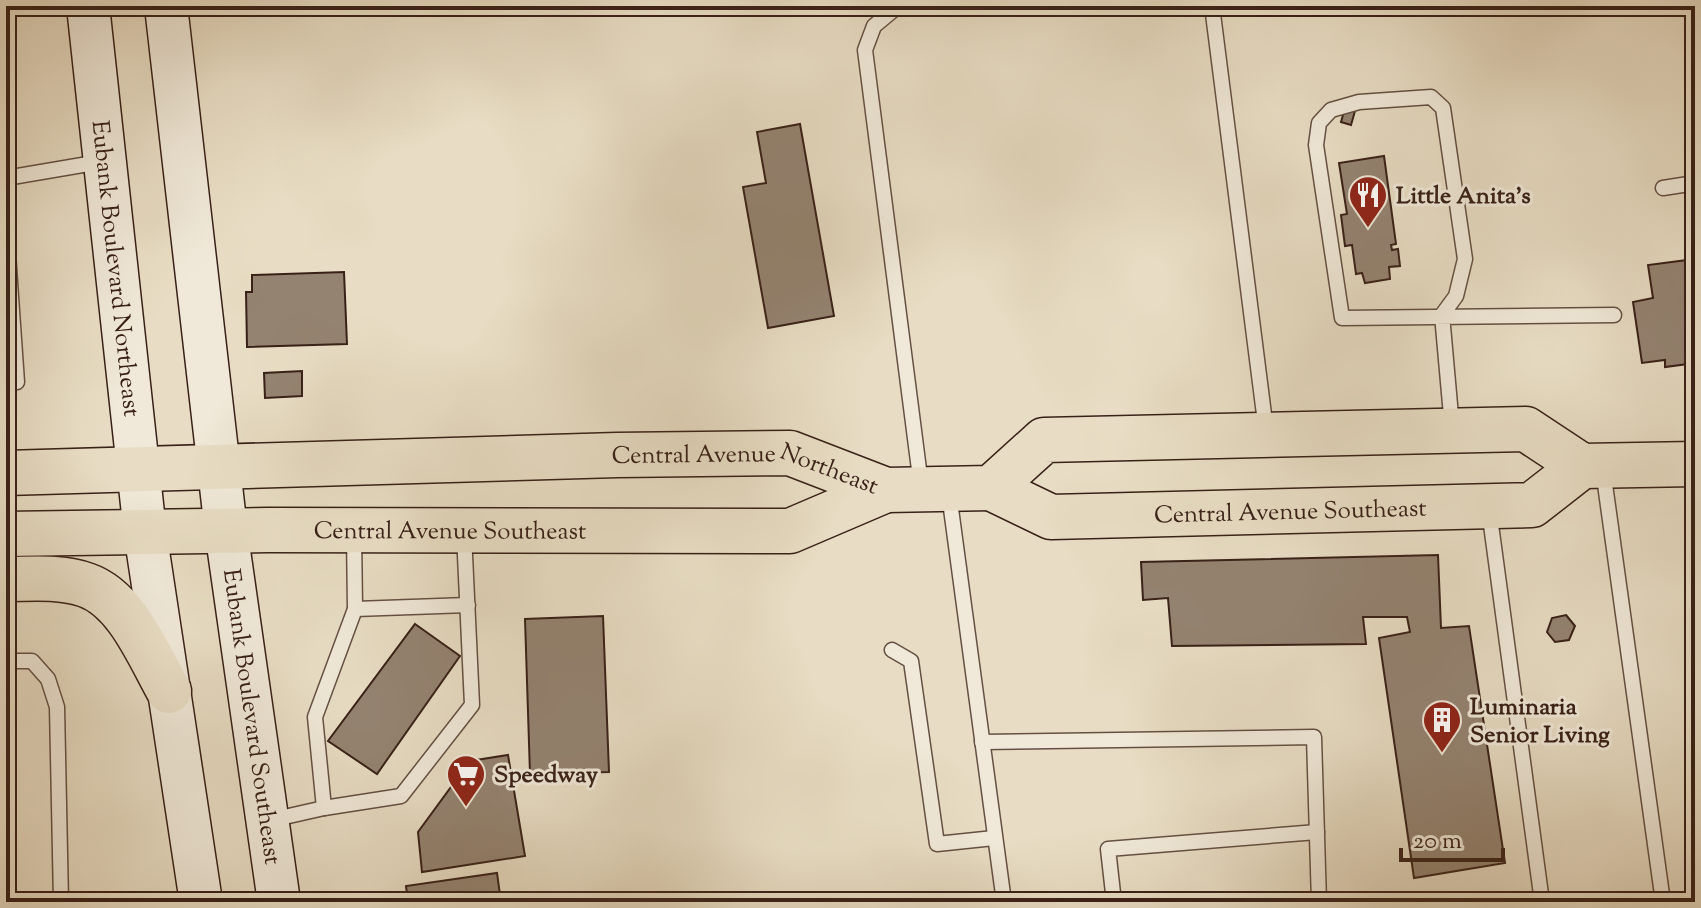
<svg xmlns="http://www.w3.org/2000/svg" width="1701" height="908" viewBox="0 0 1701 908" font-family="'Sorts Mill Goudy',serif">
	<rect width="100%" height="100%" fill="#e8ddc4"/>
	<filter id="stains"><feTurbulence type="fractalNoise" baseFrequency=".0025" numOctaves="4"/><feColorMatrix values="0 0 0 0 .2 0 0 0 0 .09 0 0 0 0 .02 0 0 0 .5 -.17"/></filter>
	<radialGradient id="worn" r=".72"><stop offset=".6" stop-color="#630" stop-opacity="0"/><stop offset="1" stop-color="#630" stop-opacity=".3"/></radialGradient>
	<g fill="#948371" stroke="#392118" stroke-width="2">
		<polygon points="1345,108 1355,111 1351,125 1341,122"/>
		<polygon points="800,124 834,316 768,328 743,187 766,183 757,132"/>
		<polygon points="1384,156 1396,244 1391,245 1392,250 1398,249 1400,266 1389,267 1390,279 1365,283 1362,273 1356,274 1352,245 1345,246 1341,215 1347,214 1339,163"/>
		<polygon points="1695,259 1695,363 1665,367 1665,360 1642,363 1633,302 1653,298 1648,265"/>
		<polygon points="344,272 347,344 247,347 246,292 252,292 252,275"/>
		<polygon points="302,371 302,396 265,398 264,373"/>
		<polygon points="1438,555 1441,628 1469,626 1505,863 1414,878 1379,638 1410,632 1407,617 1363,617 1366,644 1172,646 1168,598 1143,600 1141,562"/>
		<polygon points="1566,615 1575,626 1569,640 1555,642 1547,632 1552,618"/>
		<polygon points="603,616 609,772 530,774 525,619"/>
		<polygon points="415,624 460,656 377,774 328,741"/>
		<polygon points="508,755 525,856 422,872 418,832 470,761"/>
		<polygon points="497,873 501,902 408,902 406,886"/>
	</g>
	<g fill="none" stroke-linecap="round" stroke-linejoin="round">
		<defs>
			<g id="service">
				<polyline points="898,6 874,26 865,50 921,485"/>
				<polyline points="1212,6 1266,430"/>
				<polyline points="6,178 100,162"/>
				<polyline points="1663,188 1695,183"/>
				<polyline points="6,225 17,382 6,383"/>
				<polyline points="1452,427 1442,315 1456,296 1465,259 1443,108 1431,97 1359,102 1331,110 1319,123 1316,145 1342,318 1614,315"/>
				<polyline points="1603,470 1663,902"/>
				<polyline points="949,494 1004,902"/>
				<polyline points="1489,510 1542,902"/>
				<polyline points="355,609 468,605"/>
				<polyline points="892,650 911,661 937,844 994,838"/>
				<polyline points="6,661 32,661 48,679 57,707 61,902"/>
				<polyline points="982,742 1314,737 1319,902"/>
				<polyline points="324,808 315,717 355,609 354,534"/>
				<polyline points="271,820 324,808 401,796 472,705 464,534"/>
				<polyline points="1114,902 1108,849 1317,832"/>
			</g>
			<g id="secondary">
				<path id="s1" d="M88,6L145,532L201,902"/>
				<path id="s2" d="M166,6L226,530L279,902"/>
			</g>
			<g id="primary">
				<path id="s3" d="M6,473L617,455L790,453L886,490L991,488L1044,440L1526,429L1582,466L1695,464"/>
				<path id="s4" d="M991,488L1051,517L1532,505L1582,466"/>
				<path id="s5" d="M6,534L268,530L790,531L886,490"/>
				<path d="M6,579C32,579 61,576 86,585C127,599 149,656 169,691"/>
			</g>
		</defs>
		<use href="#service" stroke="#655043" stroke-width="17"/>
		<use href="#secondary" stroke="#392118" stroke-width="45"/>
		<use href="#primary" stroke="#392118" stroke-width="47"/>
		<use href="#service" stroke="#f0e9d9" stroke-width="14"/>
		<use href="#secondary" stroke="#f0e9d9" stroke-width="42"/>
		<use href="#primary" stroke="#e8ddc4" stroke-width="44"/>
	</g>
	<defs>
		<symbol id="restaurant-pin" viewBox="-11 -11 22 30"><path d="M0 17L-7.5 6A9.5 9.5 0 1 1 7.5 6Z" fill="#8f2418" stroke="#f0e9d9"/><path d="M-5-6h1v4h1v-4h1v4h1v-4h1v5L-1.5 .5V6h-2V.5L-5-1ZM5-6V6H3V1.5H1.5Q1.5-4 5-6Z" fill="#fff"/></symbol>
		<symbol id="building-pin" viewBox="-11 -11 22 30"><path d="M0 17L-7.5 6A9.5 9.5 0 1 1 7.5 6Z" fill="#8f2418" stroke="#f0e9d9"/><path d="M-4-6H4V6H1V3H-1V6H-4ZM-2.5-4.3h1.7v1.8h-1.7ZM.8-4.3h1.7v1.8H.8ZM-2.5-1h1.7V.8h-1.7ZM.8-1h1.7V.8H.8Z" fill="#fff"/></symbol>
		<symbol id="supermarket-pin" viewBox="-11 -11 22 30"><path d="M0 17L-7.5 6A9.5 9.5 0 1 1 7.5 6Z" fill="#8f2418" stroke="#f0e9d9"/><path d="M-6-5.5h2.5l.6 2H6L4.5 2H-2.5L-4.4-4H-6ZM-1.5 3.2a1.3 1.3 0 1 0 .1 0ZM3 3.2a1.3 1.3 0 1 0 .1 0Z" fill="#fff"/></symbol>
	</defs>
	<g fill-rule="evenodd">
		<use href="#restaurant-pin" x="1346" y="173" width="44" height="60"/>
		<use href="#building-pin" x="1420" y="698" width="44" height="60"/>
		<use href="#supermarket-pin" x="444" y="752" width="44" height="60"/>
	</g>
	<g text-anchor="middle" stroke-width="6" stroke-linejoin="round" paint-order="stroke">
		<g font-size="24" font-weight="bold" fill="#392118" stroke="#f0e9d9" text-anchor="start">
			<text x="1396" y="203">Little Anita's</text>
			<text x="1470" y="714">Luminaria<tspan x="1470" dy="28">Senior Living</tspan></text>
			<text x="494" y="782">Speedway</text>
		</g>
		<g font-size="24" fill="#392118" stroke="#f0e9d9">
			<text dy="8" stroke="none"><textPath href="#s1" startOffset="264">Eubank Boulevard Northeast</textPath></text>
			<text dy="8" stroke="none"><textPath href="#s3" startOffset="742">Central Avenue Northeast</textPath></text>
			<text dy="8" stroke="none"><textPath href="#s4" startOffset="306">Central Avenue Southeast</textPath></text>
			<text dy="8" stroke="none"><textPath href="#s5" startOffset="444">Central Avenue Southeast</textPath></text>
			<text dy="8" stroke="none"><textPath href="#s2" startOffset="716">Eubank Boulevard Southeast</textPath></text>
		</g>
	</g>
	<rect width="1701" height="908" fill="none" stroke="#e8ddc4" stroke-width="32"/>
	<rect x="8" y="8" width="1685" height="892" fill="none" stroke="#392118" stroke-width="4"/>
	<rect x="16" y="16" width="1669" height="876" fill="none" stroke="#392118" stroke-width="2"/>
	<path d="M1401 848v12h102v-12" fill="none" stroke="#392118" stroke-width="4"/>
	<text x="1413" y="848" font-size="24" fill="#392118" stroke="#f0e9d9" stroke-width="6" paint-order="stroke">20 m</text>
	<rect width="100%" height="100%" filter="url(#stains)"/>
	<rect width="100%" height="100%" fill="url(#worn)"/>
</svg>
